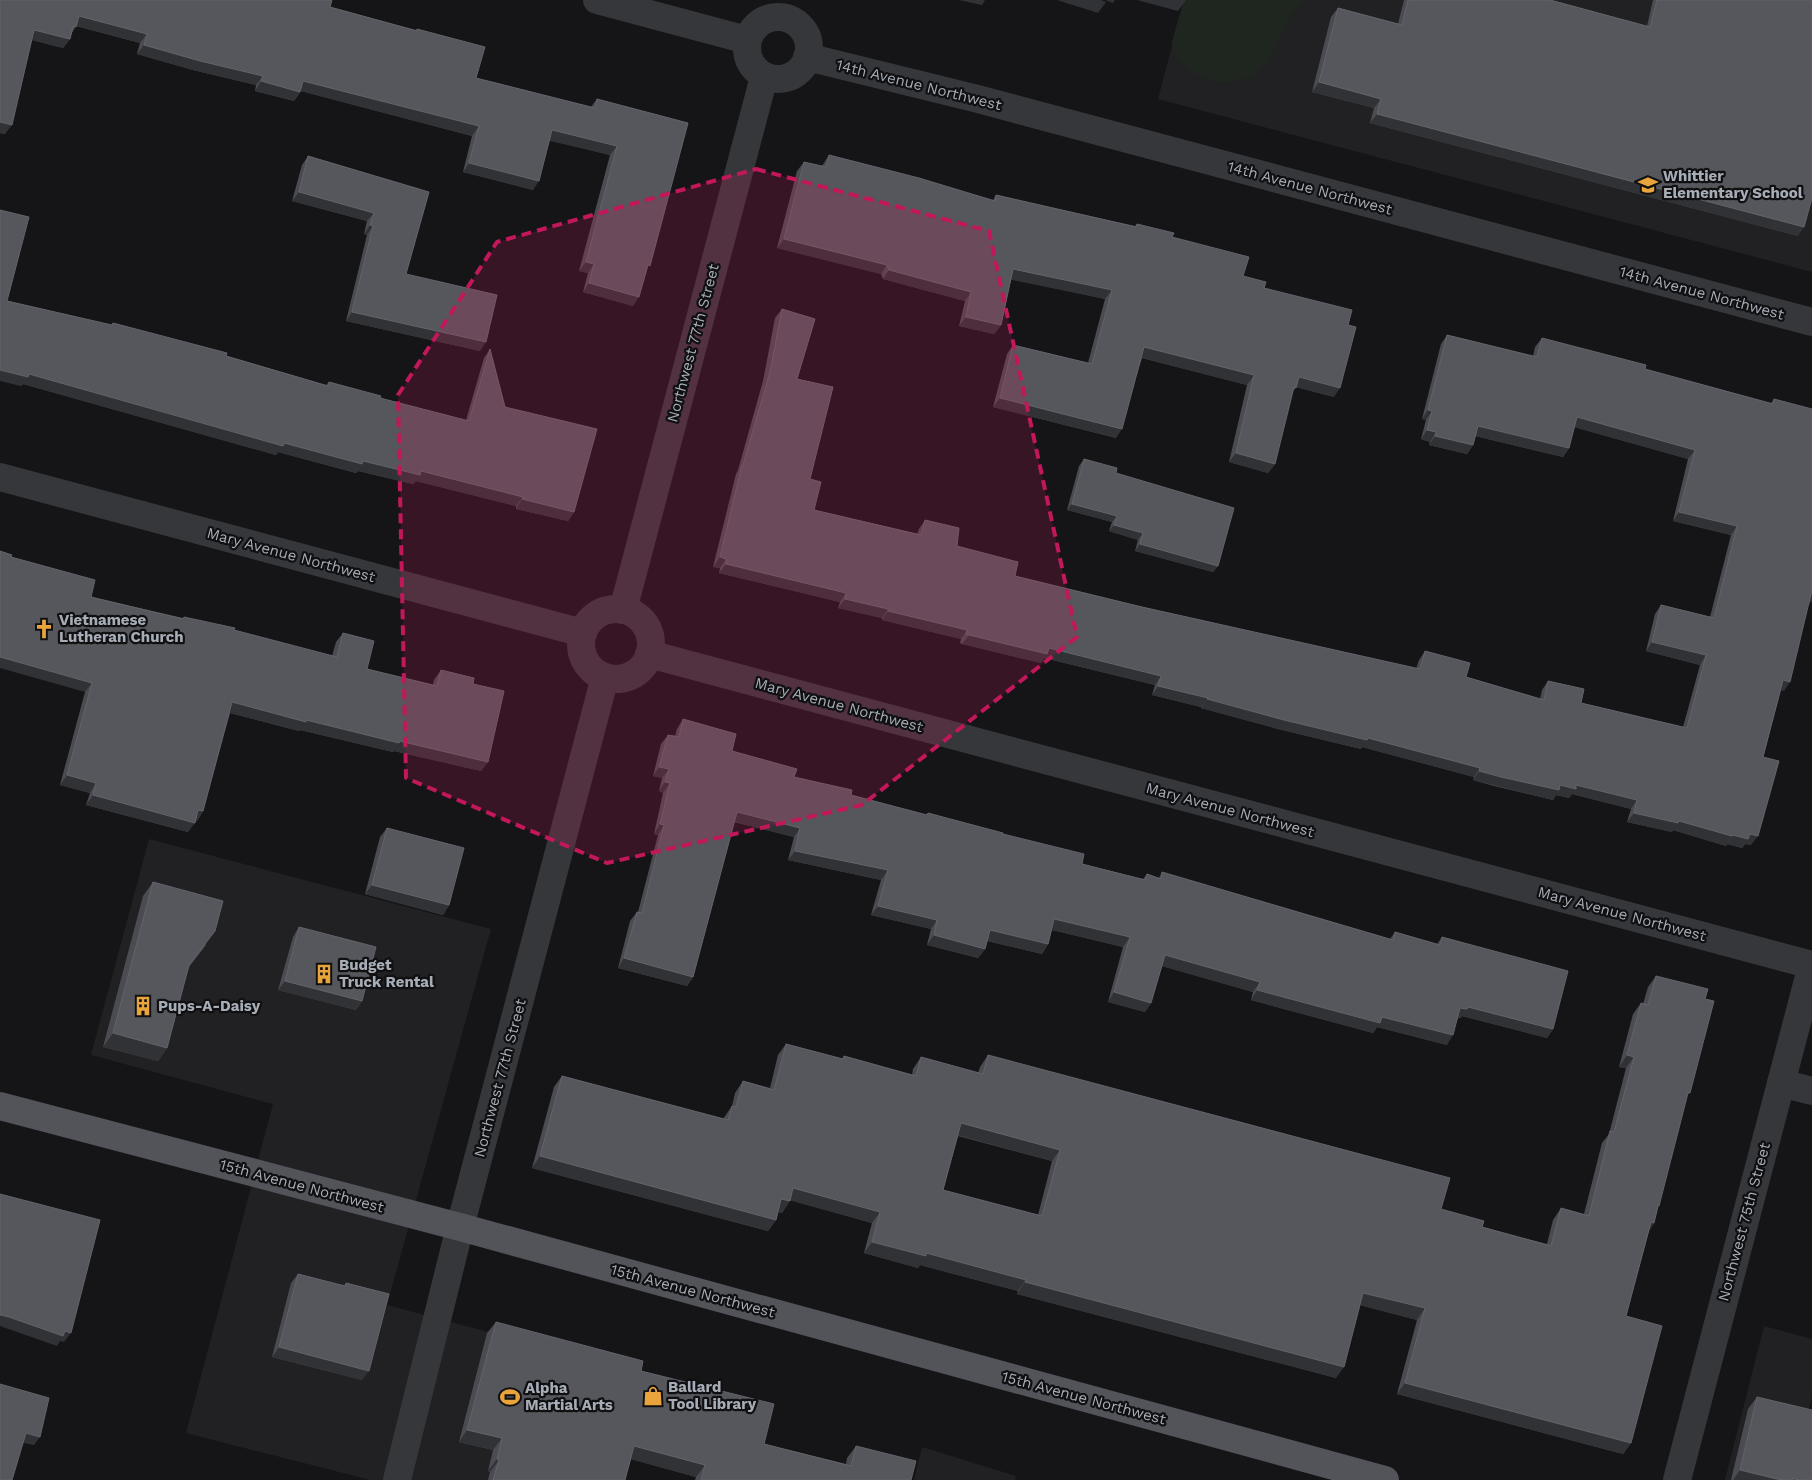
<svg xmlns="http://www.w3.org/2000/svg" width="1812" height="1480" viewBox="0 0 1812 1480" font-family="'Work Sans',sans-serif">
	<rect width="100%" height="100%" fill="#151517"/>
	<g fill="#212124">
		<polygon points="1184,0 1812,0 1812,272 1158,99"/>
		<polygon points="149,839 491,929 387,1305 638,1372 534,1480 370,1480 186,1433 273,1104 91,1055"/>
		<polygon points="1764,1326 1812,1339 1812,1397 1790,1480 1725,1480"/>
		<polygon points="922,1447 1016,1476 1015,1480 914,1480"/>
	</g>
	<path fill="#1f2620" d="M1184,0H1304C1299,6 1294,12 1290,18C1280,34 1274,59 1259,70C1234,89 1205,85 1183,64C1179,60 1173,50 1172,44C1172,39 1182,8 1184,0Z"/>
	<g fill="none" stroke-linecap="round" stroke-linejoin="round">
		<g stroke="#36373b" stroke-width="28">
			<polyline points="597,0 747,40"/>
			<circle cx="778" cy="48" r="31"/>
			<polyline points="807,57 978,99 1812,322"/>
			<polyline points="0,477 583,633"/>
			<circle cx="616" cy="644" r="35"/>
			<polyline points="623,610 764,77"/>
			<polyline points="649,654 1812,965"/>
			<polyline points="1781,1083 1812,1091"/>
			<polyline points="397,1480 460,1227 605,677"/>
			<polyline points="1677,1480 1812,965"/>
		</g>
		<polyline stroke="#52545a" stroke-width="28" points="0,1106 460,1227 1385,1480"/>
	</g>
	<g fill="#4b4c52" fill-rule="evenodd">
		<polygon points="0,0 330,7 416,30 417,29 476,78 591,107 597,99 688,123 646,271 633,306 583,292 588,273 579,271 610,155 550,140 533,190 463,172 472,136 301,91 294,101 255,91 256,85 193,70 137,54 140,43 76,26 72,33 70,39 63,48 32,40 5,134 0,133"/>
		<polygon points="1404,0 1551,0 1647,26 1653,0 1812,0 1798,236 1370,123 1374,108 1312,92 1331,17 1338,8 1398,24"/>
		<polygon points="829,155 993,200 996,195 1135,226 1137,224 1172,237 1264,288 1334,397 1296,387 1292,393 1275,464 1268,473 1229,462 1247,385 1142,358 1116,438 993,407 1007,354 1013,345 1088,363 1105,299 1011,279 1001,325 994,334 959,326 965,301 883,279 881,274 777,248 797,171 804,162 822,166"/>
		<polygon points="308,156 429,192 406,274 480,351 346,321 367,235 364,234 367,221 292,201 302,165"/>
		<polygon points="7,301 111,325 113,323 326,385 329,382 380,398 466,420 484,358 490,349 505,407 574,512 568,521 516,509 516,506 416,481 413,484 358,471 356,473 278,452 276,455 23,384 21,386"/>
		<polygon points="782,309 797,379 814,510 917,534 919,529 925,520 957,546 1015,576 1142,607 1416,669 1419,660 1425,651 1466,677 1540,699 1542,690 1548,681 1581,703 1683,727 1700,665 1646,651 1655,614 1661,605 1710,617 1731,535 1673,521 1688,459 1574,427 1569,448 1563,457 1475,436 1473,445 1467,454 1429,445 1430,442 1421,439 1426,420 1422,419 1441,344 1447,335 1533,356 1535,347 1542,338 1645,369 1771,403 1774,399 1809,604 1808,604 1784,691 1781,690 1763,757 1751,845 1745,844 1742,848 1727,844 1726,846 1673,830 1672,832 1627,822 1631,809 1572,794 1569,798 1556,795 1553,800 1494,786 1473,780 1474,777 1362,747 1361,749 1278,729 1201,708 1201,707 1152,695 1155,685 1044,658 1041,663 962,644 960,643 961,639 882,620 882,618 838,608 840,602 719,573 720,568 713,567 736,474 738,470 763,381 775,318"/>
		<polygon points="1084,459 1116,473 1218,566 1213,572 1135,551 1138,540 1109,531 1112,522 1067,510 1079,466"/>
		<polygon points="11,557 91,597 183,618 184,617 332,656 336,642 343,633 367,669 433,685 434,680 441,670 473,684 488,762 481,771 394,751 393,752 300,730 299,731 230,713 203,811 197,821 195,820 188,832 86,805 90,793 60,785 85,692"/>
		<polygon points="683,719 732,751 794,777 851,795 926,815 928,813 1003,834 1082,864 1143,879 1147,874 1159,878 1162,872 1390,939 1395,932 1437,944 1442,937 1553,1029 1547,1038 1462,1016 1461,1018 1458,1018 1447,1045 1377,1027 1373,1033 1251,1000 1253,992 1162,966 1151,1003 1145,1012 1108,1002 1123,947 1052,930 1048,944 1042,954 987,941 985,949 978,958 927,945 931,929 871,915 881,880 788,860 794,837 734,822 693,977 687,986 618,968 630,921 637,912 638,912 658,835 654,834 663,793 659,791 662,778 653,776 661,744 668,735 675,736 677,729"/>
		<polygon points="387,828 449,905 443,915 365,894 380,837"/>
		<polygon points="153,882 206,945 189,967 167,1048 158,1061 103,1047 143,896"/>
		<polygon points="299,927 362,1001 356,1010 278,990 293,937"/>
		<path d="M1656,976L1705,999L1686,1099L1654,1223L1649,1231L1626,1316L1631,1443L1623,1454L1397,1394L1417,1320L1360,1305L1336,1378L1017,1294L1018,1291L920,1265L918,1268L864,1253L872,1223L790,1200L782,1213L778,1212L776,1220L768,1231L532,1168L554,1087L562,1076L723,1119L732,1106L735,1093L743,1081L770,1088L778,1055L786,1044L842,1059L844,1056L912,1075L913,1069L921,1057L978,1073L980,1067L988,1055L1441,1209L1482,1227L1547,1244L1553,1220L1561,1208L1584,1214L1602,1143L1609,1134L1626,1068L1619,1067L1633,1014L1641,1003L1643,1004L1648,987ZM958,1136L1052,1161L1038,1215L943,1190Z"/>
		<polygon points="298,1274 344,1286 346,1283 362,1380 272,1357 291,1283"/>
		<polygon points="496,1322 641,1371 764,1444 846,1464 847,1458 856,1446 911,1480 695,1480 696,1477 631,1459 625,1480 488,1480 490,1472 488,1471 493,1450 459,1442 487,1333"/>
		<polygon points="1757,1397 1812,1480 1731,1480 1748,1409"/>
	</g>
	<g fill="#313236">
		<polygon points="959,0 985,0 982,5"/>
		<polygon points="1057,0 1101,0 1106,2 1098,13"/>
		<polygon points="1105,0 1115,0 1113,3"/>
		<polygon points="1137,0 1186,0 1178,11"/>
		<polygon points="79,16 147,34 140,43 73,25"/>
		<polygon points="34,30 70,39 63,48 28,39"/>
		<polygon points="144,45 263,76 256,85 193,70 137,54"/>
		<polygon points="261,81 300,92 294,101 255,91"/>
		<polygon points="303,81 479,126 472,136 297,90"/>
		<polygon points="1319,82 1381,99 1374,108 1312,92"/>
		<polygon points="1377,114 1804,227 1798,236 1370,123"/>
		<polygon points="0,122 12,125 5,134 0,133"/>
		<polygon points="552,130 617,146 610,155 546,140"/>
		<polygon points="469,163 539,181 533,190 463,172"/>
		<polygon points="299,192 374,213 367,221 292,201"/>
		<polygon points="370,225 373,226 367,235 364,234"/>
		<polygon points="784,239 887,265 881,274 777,248"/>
		<polygon points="586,262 594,264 588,273 579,271"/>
		<polygon points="1013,269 1112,290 1105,299 1007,279"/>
		<polygon points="889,270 971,292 965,301 883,279"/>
		<polygon points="589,283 639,297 633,306 583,292"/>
		<polygon points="352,312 486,342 480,351 346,321"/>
		<polygon points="966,317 1001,325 994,334 959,326"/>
		<polygon points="1144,347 1254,375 1247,385 1138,357"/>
		<polygon points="0,370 29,374 284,443 363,461 421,471 523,497 516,506 416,481 413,484 358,471 356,473 278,452 276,455 23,384 21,386 0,381"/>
		<polygon points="1299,377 1340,388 1334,397 1292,386"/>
		<polygon points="1000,398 1122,429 1116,438 993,407"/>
		<polygon points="1428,410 1432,411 1426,420 1422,419"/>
		<polygon points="1577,417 1695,450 1688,459 1570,426"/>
		<polygon points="1478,426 1569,448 1563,457 1471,435"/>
		<polygon points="1427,430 1436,432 1430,442 1421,439"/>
		<polygon points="1435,436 1473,445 1467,454 1429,445"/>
		<polygon points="1236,453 1275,464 1268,473 1229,462"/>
		<polygon points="522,499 574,512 568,521 516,509"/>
		<polygon points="1072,504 1117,516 1112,522 1067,510"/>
		<polygon points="1679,512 1737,526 1731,535 1673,521"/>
		<polygon points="1114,525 1143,533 1138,540 1109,531"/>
		<polygon points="1140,544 1218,566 1213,572 1135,551"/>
		<polygon points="720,557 726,559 720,568 713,567"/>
		<polygon points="726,564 846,593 840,602 719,573"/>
		<polygon points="1811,594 1812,594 1812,601 1809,604 1804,603"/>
		<polygon points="845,599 888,609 882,618 838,608"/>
		<polygon points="888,611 967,630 961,639 882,620"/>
		<polygon points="969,635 1049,648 1161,676 1155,685 1044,658 1041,663 962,644"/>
		<polygon points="1652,642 1706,655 1700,665 1646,651"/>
		<polygon points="0,657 92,683 85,692 0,668"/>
		<polygon points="1783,680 1790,682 1784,691 1777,689"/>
		<polygon points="1158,686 1208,698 1201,707 1152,695"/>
		<polygon points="1207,699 1368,738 1480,768 1474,777 1362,747 1361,749 1278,729 1201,708"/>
		<polygon points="232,702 306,720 488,762 481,771 394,751 393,752 300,730 299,731 226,712"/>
		<polygon points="659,767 669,769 662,778 653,776"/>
		<polygon points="1479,771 1560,785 1576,785 1637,800 1631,809 1572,794 1569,798 1556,795 1553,800 1473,780"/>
		<polygon points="67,775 96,783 90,793 60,785"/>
		<polygon points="665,782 670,783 663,793 659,791"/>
		<polygon points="93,795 195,823 188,832 86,805"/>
		<polygon points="198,810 203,811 197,821 191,819"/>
		<polygon points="737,812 800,828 794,837 730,821"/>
		<polygon points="1634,813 1679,821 1732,836 1726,846 1673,830 1672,832 1627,822"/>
		<polygon points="660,824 664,825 658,835 654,834"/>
		<polygon points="1750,834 1758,836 1751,845 1745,844 1742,848 1727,844 1733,835"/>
		<polygon points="795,851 888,870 881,880 788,860"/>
		<polygon points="372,885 449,905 443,915 365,894"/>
		<polygon points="878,906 937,920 931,929 871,915"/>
		<polygon points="1054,919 1130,937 1123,947 1048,929"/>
		<polygon points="990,930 1048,944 1042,954 983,940"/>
		<polygon points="934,935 985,949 978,958 927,945"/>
		<polygon points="1165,955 1260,982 1253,992 1158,965"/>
		<polygon points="624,958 693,977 687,986 618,968"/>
		<polygon points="285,981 362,1001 356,1010 278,990"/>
		<polygon points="1257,990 1382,1017 1453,1035 1447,1045 1377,1027 1373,1033 1251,1000"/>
		<polygon points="1114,992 1151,1003 1145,1012 1108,1002"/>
		<polygon points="1468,1007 1553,1029 1547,1038 1462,1016 1461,1018 1454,1017 1460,1008"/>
		<polygon points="113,1033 167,1048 158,1061 103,1047"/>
		<polygon points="1627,1055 1634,1057 1626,1068 1619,1067"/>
		<polygon points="961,1123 1060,1150 1052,1161 953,1134"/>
		<polygon points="540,1156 776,1220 768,1231 532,1168"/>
		<polygon points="793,1188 880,1212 872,1223 785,1199"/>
		<polygon points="781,1199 790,1201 782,1213 773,1210"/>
		<polygon points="1651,1222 1654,1223 1646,1234"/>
		<polygon points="872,1242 926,1253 1026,1280 1018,1291 920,1265 918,1268 864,1253"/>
		<polygon points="1025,1282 1344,1367 1336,1378 1017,1294"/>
		<polygon points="1363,1293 1425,1308 1417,1320 1355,1304"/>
		<polygon points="0,1315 65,1331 71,1333 64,1342 60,1341 57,1346 0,1326"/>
		<polygon points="279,1347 369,1371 362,1380 272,1357"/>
		<polygon points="1405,1383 1631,1443 1623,1454 1397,1394"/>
		<polygon points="467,1430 502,1438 493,1450 459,1442"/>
		<polygon points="26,1433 40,1437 34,1445 19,1442"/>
		<polygon points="634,1446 705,1465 696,1477 626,1458"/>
		<polygon points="497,1459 499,1460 490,1472 488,1471"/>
		<polygon points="1740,1470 1781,1480 1733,1480"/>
	</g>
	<g fill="#55575c" stroke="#62646a" fill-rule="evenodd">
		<polygon points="0,0 332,0 330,7 417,31 417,29 485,47 476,78 595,108 597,99 688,123 650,266 648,265 639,297 589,283 594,264 586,262 617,146 552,130 539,181 469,163 479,126 303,81 300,92 261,81 263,76 200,61 144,45 147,34 79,16 76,27 73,26 70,39 34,30 12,125 0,122"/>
		<polygon points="1408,0 1550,0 1650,27 1657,0 1812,0 1812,198 1804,227 1377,114 1381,99 1319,82 1338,8 1402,25"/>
		<polygon points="829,155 919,178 995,201 996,195 1136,227 1137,224 1174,233 1172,237 1249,257 1243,276 1266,282 1264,288 1352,310 1348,325 1356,327 1340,388 1299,377 1296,388 1294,387 1275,464 1236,453 1254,375 1144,347 1122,429 1000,398 1013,345 1092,364 1112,290 1013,269 1001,325 966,317 971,292 889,270 887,265 784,239 804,162 826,167"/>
		<polygon points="308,156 429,192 406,274 497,295 486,342 352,312 373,226 370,225 374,213 299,192"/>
		<polygon points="0,210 29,217 7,301 112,325 113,323 227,353 226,356 328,386 329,382 381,396 380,398 469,421 490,349 505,407 597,429 574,512 522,499 523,497 421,471 420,475 363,461 362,464 284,443 283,446 29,374 28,377 0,370"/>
		<polygon points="782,309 815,319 797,379 833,387 810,479 821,482 814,510 921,535 925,520 959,528 957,546 1018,562 1015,576 1142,607 1420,669 1425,651 1470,663 1466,677 1544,700 1548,681 1584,689 1581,703 1687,728 1706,655 1652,642 1661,605 1714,618 1737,526 1679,512 1695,450 1577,417 1569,448 1478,426 1473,445 1435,436 1436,432 1427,430 1432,411 1428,410 1447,335 1537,357 1542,338 1646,365 1645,369 1773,404 1774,399 1812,409 1812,594 1811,594 1790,682 1783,680 1763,757 1779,761 1758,836 1750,834 1748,839 1733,835 1732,836 1679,821 1678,823 1634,813 1637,800 1576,785 1576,789 1560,785 1559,790 1501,777 1479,771 1480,768 1368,738 1367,740 1284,720 1207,699 1208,698 1158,686 1161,676 1049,648 1047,654 969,635 966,634 967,630 888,611 888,609 845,599 846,593 726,564 726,559 720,557 742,465 743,465 770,372"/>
		<polygon points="1084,459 1117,468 1116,473 1234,508 1218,566 1140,544 1143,533 1114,525 1117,516 1072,504"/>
		<polygon points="0,551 12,555 11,557 95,580 91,597 183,619 184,617 235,628 234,630 337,657 343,633 374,641 367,669 437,686 441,670 474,678 473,684 504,691 488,762 400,741 399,743 306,720 306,722 232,702 203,811 198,810 195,823 93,795 96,783 67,775 92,683 0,657"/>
		<polygon points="683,719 736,734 732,751 797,769 794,777 852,790 851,795 927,815 928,813 1003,833 1003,834 1084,854 1082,864 1145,880 1147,874 1161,879 1162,872 1393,940 1395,932 1440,945 1442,937 1568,971 1553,1029 1468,1007 1467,1009 1460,1008 1453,1035 1382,1017 1380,1023 1257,990 1260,982 1165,955 1151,1003 1114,992 1130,937 1054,919 1048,944 990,930 985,949 934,935 937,920 878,906 888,870 795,851 800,828 737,812 693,977 624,958 637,912 642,913 664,825 660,824 670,783 665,782 669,769 659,767 668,735 679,737"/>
		<polygon points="387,828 464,848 449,905 372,885"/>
		<polygon points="153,882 223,901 215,931 189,965 167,1048 113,1033"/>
		<polygon points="299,927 376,947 362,1001 285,981"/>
		<path d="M1656,976L1708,989L1705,999L1714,1001L1690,1093H1688L1659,1206H1658L1654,1223L1651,1222L1626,1316L1662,1326L1631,1443L1405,1383L1425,1308L1363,1293L1344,1367L1025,1282L1026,1280L926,1253V1256L872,1242L880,1212L793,1188L790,1201L781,1199L776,1220L540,1156L562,1076L728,1120L732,1106L736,1107L743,1081L774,1090L786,1044L843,1059L844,1056L916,1076L921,1057L983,1074L988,1055L1450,1178L1441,1209L1484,1221L1482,1227L1551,1246L1561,1208L1589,1216L1610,1131L1614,1132L1634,1057L1627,1055L1641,1003L1648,1005ZM961,1123L1060,1150L1042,1216L943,1190Z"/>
		<polygon points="0,1194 100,1220 71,1333 65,1331 63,1336 9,1317 0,1315"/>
		<polygon points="298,1274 345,1286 346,1283 389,1294 369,1371 279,1347"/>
		<polygon points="496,1322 643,1361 641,1371 774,1404 764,1444 851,1466 856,1446 916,1461 911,1480 701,1480 705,1465 634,1446 625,1480 493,1480 499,1460 497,1459 502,1438 467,1430"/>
		<polygon points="0,1384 49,1398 40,1437 26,1433 12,1480 0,1480"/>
		<polygon points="1757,1397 1812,1410 1812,1480 1799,1480 1793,1478 1792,1480 1781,1480 1740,1470"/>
	</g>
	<path fill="#c2185b" fill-opacity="0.2" stroke="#c2185b" stroke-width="4" stroke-dasharray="10 6" stroke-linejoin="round" d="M756,169L989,231L1077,637L862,805L607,863L406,778L398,395L497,242Z"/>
	<defs>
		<symbol id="school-bare" viewBox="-9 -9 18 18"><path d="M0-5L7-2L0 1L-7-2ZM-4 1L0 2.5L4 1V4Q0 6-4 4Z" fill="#e9a43b" stroke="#101012" stroke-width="2.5" paint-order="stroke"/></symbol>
		<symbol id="church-bare" viewBox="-9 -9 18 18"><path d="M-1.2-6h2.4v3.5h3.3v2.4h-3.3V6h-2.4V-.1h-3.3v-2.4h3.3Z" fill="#e9a43b" stroke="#101012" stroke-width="2.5" paint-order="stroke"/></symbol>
		<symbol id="building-bare" viewBox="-9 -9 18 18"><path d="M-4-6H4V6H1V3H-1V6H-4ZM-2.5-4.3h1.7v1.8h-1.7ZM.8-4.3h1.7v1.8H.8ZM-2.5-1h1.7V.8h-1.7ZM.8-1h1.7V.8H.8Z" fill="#e9a43b" stroke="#101012" stroke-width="2.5" paint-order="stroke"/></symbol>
		<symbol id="shop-bare" viewBox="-9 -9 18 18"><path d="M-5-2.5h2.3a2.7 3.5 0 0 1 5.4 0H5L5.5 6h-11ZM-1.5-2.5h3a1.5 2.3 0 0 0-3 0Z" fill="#e9a43b" stroke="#101012" stroke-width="2.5" paint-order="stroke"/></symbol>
		<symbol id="stadium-bare" viewBox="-9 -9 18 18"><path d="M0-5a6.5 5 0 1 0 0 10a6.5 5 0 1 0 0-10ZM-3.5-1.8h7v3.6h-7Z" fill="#e9a43b" stroke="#101012" stroke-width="2.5" paint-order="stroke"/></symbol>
	</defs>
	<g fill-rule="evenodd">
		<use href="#school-bare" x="1634" y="171" width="28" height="28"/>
		<use href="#church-bare" x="30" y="615" width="28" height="28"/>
		<use href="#building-bare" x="310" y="960" width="28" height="28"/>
		<use href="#building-bare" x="129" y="992" width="28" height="28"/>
		<use href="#shop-bare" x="639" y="1382" width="28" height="28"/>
		<use href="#stadium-bare" x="496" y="1383" width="28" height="28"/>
	</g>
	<g text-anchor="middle" stroke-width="4.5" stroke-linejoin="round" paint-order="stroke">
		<g font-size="15" fill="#a7adb6" stroke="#101012">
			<text transform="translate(919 85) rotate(14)" y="5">14th Avenue Northwest</text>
			<text transform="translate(1310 188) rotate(15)" y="5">14th Avenue Northwest</text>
			<text transform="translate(1702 293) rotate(15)" y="5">14th Avenue Northwest</text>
			<text transform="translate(693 343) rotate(-75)" y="5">Northwest 77th Street</text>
			<text transform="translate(291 555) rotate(15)" y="5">Mary Avenue Northwest</text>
			<text transform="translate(839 705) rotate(15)" y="5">Mary Avenue Northwest</text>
			<text transform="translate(1230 810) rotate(15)" y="5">Mary Avenue Northwest</text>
			<text transform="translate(1622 914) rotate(15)" y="5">Mary Avenue Northwest</text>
			<text transform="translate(500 1078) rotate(-75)" y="5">Northwest 77th Street</text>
			<text transform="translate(302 1186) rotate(15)" y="5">15th Avenue Northwest</text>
			<text transform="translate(1744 1222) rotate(-75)" y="5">Northwest 75th Street</text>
			<text transform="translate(693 1291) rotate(15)" y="5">15th Avenue Northwest</text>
			<text transform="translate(1084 1398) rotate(15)" y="5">15th Avenue Northwest</text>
		</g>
		<g font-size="15" font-weight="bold" fill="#a7adb6" stroke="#101012" text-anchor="start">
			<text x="1663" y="181">Whittier<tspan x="1663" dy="17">Elementary School</tspan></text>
			<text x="59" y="625">Vietnamese<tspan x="59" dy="17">Lutheran Church</tspan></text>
			<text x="339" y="970">Budget<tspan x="339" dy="17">Truck Rental</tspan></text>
			<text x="158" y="1011">Pups-A-Daisy</text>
			<text x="668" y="1392">Ballard<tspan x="668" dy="17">Tool Library</tspan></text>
			<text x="525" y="1393">Alpha<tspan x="525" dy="17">Martial Arts</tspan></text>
		</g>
	</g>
</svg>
